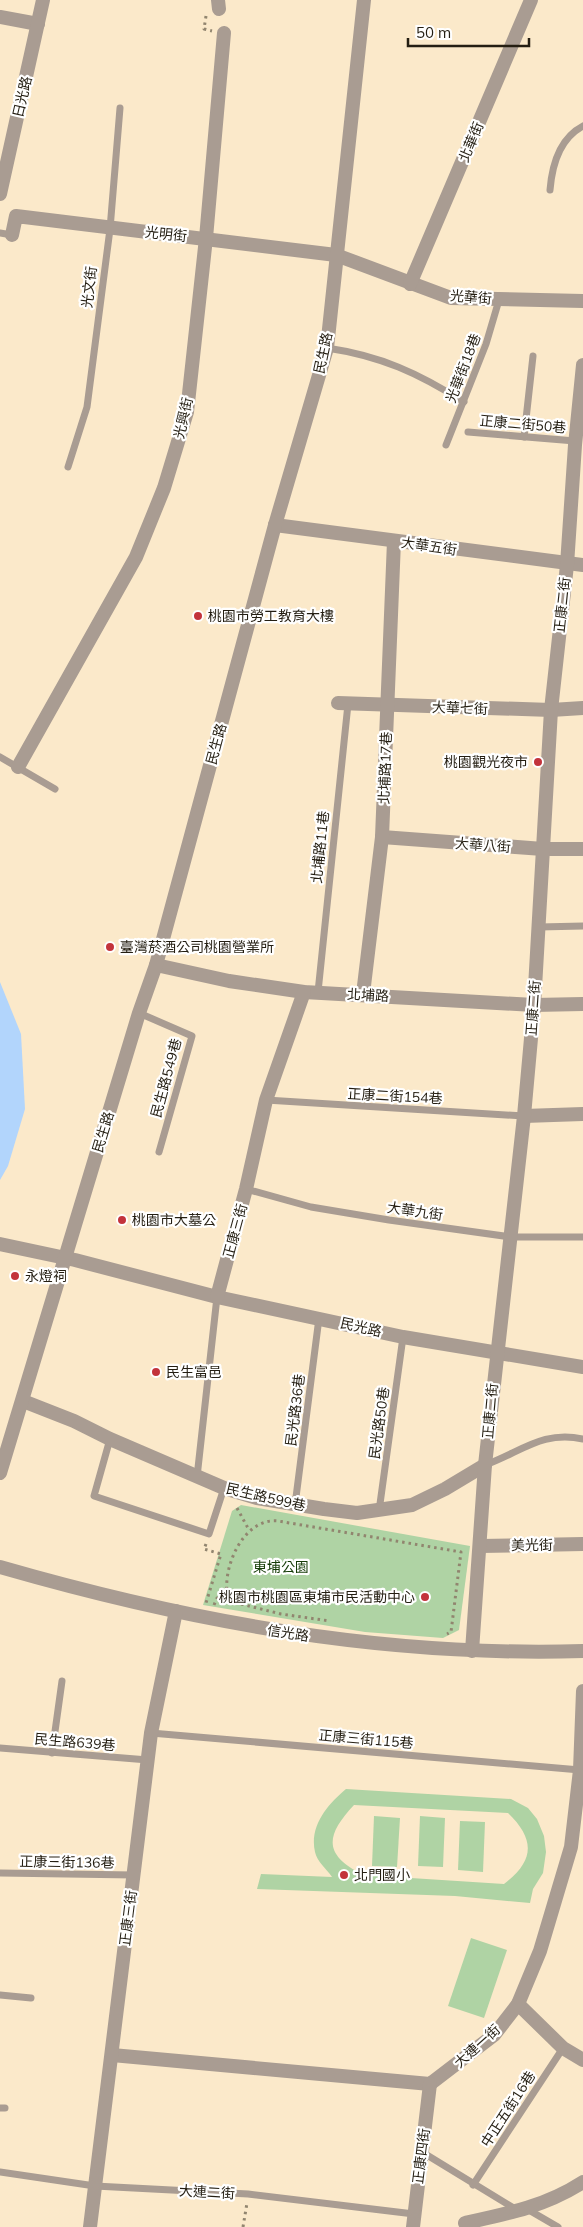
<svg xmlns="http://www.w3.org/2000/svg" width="583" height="2227" viewBox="0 0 583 2227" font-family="Mulish,'Noto Sans TC',sans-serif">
	<rect width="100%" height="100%" fill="#fbe9ca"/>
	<g fill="#afd3a4" fill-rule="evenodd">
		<polygon points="241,1505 470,1546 459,1630 443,1638 365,1632 203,1605 232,1511"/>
		<path d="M346,1789L511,1799L528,1808L537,1819L544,1836L546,1852L543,1873L533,1889L530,1903L455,1896L257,1889L261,1874L332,1877C327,1869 317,1862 315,1852C309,1826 328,1804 346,1789ZM354,1805L508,1813C536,1840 534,1861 504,1884L364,1875C323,1855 325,1836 354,1805Z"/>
		<polygon points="374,1816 400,1818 397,1867 372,1866"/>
		<polygon points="420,1816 445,1818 443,1867 418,1866"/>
		<polygon points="460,1821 485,1822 483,1872 458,1870"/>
		<polygon points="471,1938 507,1950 484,2018 448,2006"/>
	</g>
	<polygon fill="#b2d5fc" points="0,982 21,1034 25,1109 8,1166 0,1180"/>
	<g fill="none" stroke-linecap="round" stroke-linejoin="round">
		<g stroke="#91856f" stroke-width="3" stroke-dasharray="2.5 4" stroke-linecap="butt">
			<polyline points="206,16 204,29 212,31"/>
			<polyline points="237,1508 249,1530"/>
			<polyline points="206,1544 204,1549 221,1554 206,1603"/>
			<path d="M229,1602C219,1573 242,1517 278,1521L461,1552L451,1632L447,1634"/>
			<polyline points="214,1605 217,1598 281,1614 330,1621"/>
			<polyline points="243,2227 247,2203"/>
		</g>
		<g stroke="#a99c92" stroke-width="7">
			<path d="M550,190C552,165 560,138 583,126"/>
			<polyline points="0,233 12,235"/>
			<path d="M327,348C381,356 418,373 464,402"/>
			<polyline points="468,432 575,441"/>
			<polyline points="524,437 533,356"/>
			<polyline points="446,445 486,344 499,300"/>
			<polyline points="68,467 87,407 110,229 120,108"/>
			<polyline points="0,757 55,789"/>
			<polyline points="539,927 583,926"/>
			<polyline points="318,992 348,704"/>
			<polyline points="139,1013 192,1036 159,1152"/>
			<polyline points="266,1100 524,1116"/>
			<polyline points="246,1189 311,1207 389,1220 511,1237 583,1237"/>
			<polyline points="110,1439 94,1496 209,1534 224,1488"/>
			<path d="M485,1465C521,1452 543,1430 583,1439"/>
			<polyline points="197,1477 217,1297"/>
			<polyline points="295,1505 319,1318"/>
			<polyline points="379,1511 403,1337"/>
			<polyline points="151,1733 580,1770"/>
			<polyline points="0,1748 148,1760"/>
			<polyline points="52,1753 62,1681"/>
			<polyline points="0,1873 134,1875"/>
			<polyline points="0,1995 31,1998"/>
			<polyline points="0,2108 5,2108"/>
			<polyline points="422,2152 517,2210"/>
			<polyline points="0,2172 95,2186 248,2194 414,2214"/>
			<polyline points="473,2185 563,2048"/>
			<polyline points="527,2209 558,2227"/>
		</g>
		<g stroke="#a99c92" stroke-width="14">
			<polyline points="218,0 219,9"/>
			<polyline points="0,17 38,24"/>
			<polyline points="0,194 43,0"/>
			<polyline points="12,235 16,216 336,255 451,298 583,301"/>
			<polyline points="410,284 531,0"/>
			<polyline points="275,525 583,565"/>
			<polyline points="338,703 551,710 583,708"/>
			<polyline points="18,767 136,557 164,488 187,412 206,238 224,33"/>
			<polyline points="382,837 543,849 583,849"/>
			<polyline points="156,965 229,981 304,992 534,1005 583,1004"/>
			<polyline points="363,994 382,837 394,541"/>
			<polyline points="524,1116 583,1114"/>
			<polyline points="0,1244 75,1260 217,1297 403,1337 583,1367"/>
			<polyline points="217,1297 246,1189 266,1100 304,992"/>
			<polyline points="23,1401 74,1421 110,1439 224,1488 257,1498 324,1509 357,1513 412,1505 445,1489 485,1465"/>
			<polyline points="0,1473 139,1013 156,965 275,525 327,348 364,0"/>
			<polyline points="481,1546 583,1544"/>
			<path d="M0,1567C191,1622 383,1657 583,1651"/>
			<polyline points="472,1651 485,1465 524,1116 534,1005 551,710 567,565 575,445 583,365"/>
			<polyline points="518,2004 563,2048 583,2060"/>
			<polyline points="112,2055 430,2084 494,2035 518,2004 540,1951 571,1847 580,1770 583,1691"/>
			<path d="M465,2223C507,2214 546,2206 583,2182"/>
			<polyline points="90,2227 151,1733 176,1611"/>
			<polyline points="413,2227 430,2084"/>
		</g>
	</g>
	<g fill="#c3333b" stroke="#fff" stroke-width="2">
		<circle cx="198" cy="616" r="5"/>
		<circle cx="538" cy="762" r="5"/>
		<circle cx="110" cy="947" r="5"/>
		<circle cx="122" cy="1220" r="5"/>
		<circle cx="15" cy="1276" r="5"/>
		<circle cx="156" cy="1372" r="5"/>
		<circle cx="425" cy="1597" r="5"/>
		<circle cx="344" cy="1875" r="5"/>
	</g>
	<g text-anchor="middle" stroke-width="4.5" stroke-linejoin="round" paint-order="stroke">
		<g font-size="14" fill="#241e12" stroke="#fff">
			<text transform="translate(22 97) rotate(-77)" y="5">日光路</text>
			<text transform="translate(471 142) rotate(-67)" y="5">北華街</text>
			<text transform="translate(166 234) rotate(6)" y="5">光明街</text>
			<text transform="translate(89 287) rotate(-83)" y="5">光文街</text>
			<text transform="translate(471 297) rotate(5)" y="5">光華街</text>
			<text transform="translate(323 353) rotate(-78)" y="5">民生路</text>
			<text transform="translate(463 368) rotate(-69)" y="5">光華街18巷</text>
			<text transform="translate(183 418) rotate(-77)" y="5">光興街</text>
			<text transform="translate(523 424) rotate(5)" y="5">正康二街50巷</text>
			<text transform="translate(429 546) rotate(8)" y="5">大華五街</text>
			<text transform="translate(562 605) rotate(-84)" y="5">正康二街</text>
			<text transform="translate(460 708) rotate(2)" y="5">大華七街</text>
			<text transform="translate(216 744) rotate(-75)" y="5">民生路</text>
			<text transform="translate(385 768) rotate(-88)" y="5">北埔路17巷</text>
			<text transform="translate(483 845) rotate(4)" y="5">大華八街</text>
			<text transform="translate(320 847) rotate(-84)" y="5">北埔路11巷</text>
			<text transform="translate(368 995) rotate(3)" y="5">北埔路</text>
			<text transform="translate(533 1008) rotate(-86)" y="5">正康二街</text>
			<text transform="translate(166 1078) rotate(-75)" y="5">民生路549巷</text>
			<text transform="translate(395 1096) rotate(3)" y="5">正康二街154巷</text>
			<text transform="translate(103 1132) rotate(-73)" y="5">民生路</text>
			<text transform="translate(415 1211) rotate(8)" y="5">大華九街</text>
			<text transform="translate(235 1231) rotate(-75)" y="5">正康三街</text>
			<text transform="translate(361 1327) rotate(13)" y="5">民光路</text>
			<text transform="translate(295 1410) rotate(-83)" y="5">民光路36巷</text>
			<text transform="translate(490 1411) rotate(-85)" y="5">正康二街</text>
			<text transform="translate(379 1423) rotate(-82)" y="5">民光路50巷</text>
			<text transform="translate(266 1497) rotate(13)" y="5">民生路599巷</text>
			<text transform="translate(532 1545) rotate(-1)" y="5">美光街</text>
			<text transform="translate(288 1633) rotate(9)" y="5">信光路</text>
			<text transform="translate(366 1739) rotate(5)" y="5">正康三街115巷</text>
			<text transform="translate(75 1742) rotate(5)" y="5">民生路639巷</text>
			<text transform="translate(67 1862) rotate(1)" y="5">正康三街136巷</text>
			<text transform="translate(128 1918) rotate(-83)" y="5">正康三街</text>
			<text transform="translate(477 2046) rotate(-42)" y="5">大連一街</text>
			<text transform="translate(508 2109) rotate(-57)" y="5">中正五街16巷</text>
			<text transform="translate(421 2156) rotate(-83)" y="5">正康四街</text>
			<text transform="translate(207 2192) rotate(3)" y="5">大連二街</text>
		</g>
		<g font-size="14" fill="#241e12" stroke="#fff" text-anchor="start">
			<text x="208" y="621">桃園市勞工教育大樓</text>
			<text x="528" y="767" text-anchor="end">桃園觀光夜市</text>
			<text x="120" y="952">臺灣菸酒公司桃園營業所</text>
			<text x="132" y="1225">桃園市大墓公</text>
			<text x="25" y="1281">永燈祠</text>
			<text x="166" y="1377">民生富邑</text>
			<text x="415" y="1602" text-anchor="end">桃園市桃園區東埔市民活動中心</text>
			<text x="354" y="1880">北門國小</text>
		</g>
		<g font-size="14" fill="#153b07" stroke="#fff">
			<text x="281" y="1572">東埔公園</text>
		</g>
	</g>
	<path d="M408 38v8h121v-8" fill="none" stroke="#241e12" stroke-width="2.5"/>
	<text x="416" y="38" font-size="15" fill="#241e12" stroke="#ffffff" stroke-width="4" paint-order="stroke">50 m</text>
</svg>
